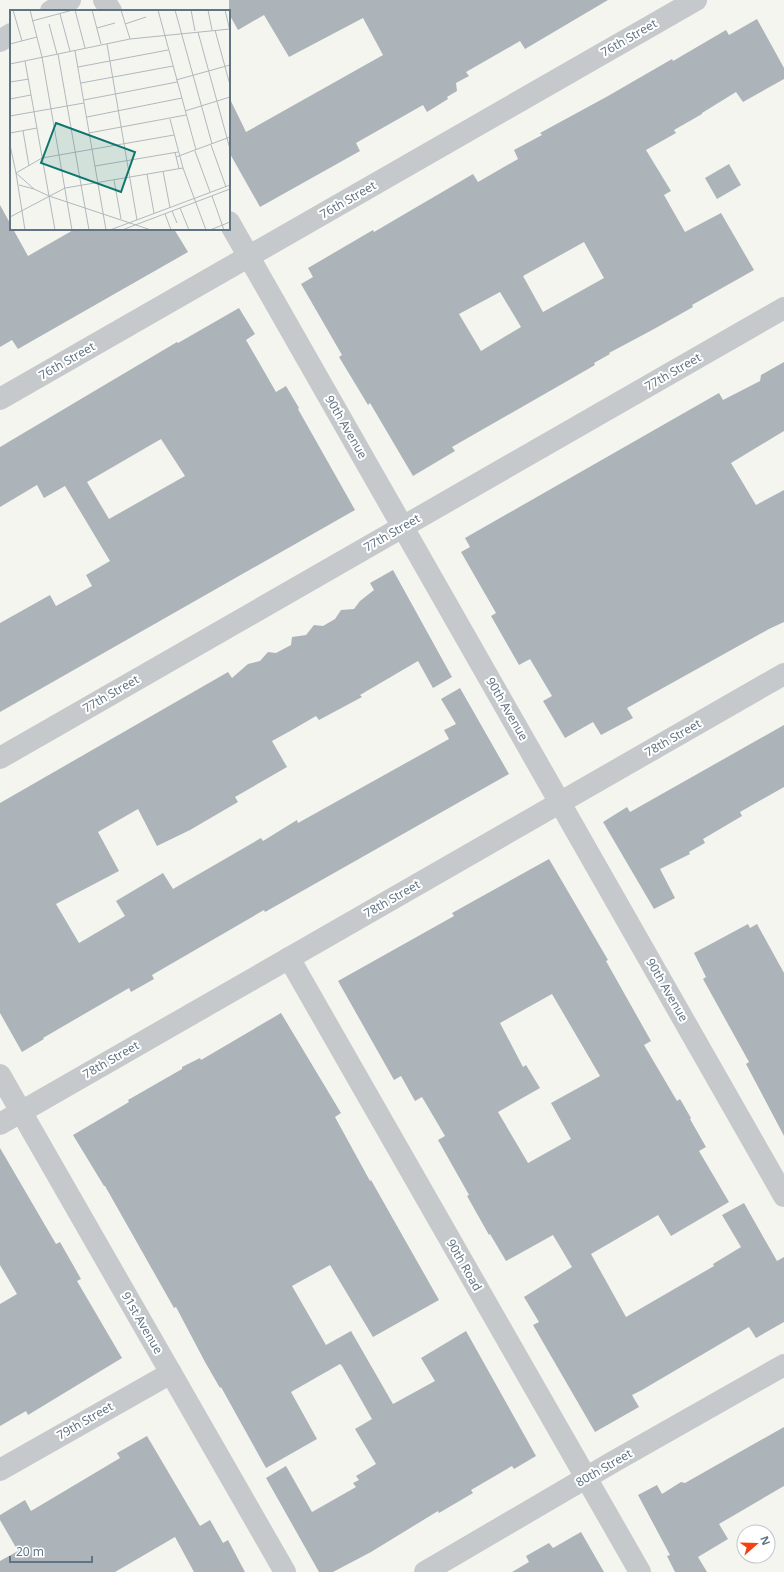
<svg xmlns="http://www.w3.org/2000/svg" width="784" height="1572" viewBox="0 0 784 1572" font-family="'Noto Sans',sans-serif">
	<rect width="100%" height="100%" fill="#f5f5ef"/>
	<g fill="#acb4b9" fill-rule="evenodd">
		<polygon points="229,0 608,0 525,49 520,41 466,72 469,76 456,83 457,91 447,97 448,99 427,112 423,105 356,143 360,151 260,207 229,152 229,97 246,132 383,55 363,18 289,57 264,15 238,30 229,14"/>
		<path d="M757,19L784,68V79L743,102L736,92L702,113V114L674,130L676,133L646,150L671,191L664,195L685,232L721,213L754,270L692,305L693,307L654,329L609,353L610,354L594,363L595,365L569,380L452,447L455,451L413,476L370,403L368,405L339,357L342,355L301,284L313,277L308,268L373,230L374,232L473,174L478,182L518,159L514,150L542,135L540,133L608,96L672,59L673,61L726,30L729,35ZM584,242L604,278L543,312L523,276ZM500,292L521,327L481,351L459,314Z"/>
		<polygon points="729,164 741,185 717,199 705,178"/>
		<polygon points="0,205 11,225 11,229 13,229 28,256 75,229 174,229 188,252 18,349 12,340 0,347"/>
		<path d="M239,308L255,334L246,340L276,392L286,386L299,408L298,409L355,510L0,712V623L50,595L56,606L92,586L86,575L110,561L65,486L44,498L37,485L0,507V447L177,342L178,343ZM161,439L185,476L109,519L87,482Z"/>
		<polygon points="784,362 784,431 731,463 756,505 784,490 784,622 769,629 627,708 633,718 601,735 593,722 565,738 543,701 552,696 530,659 519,665 491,616 496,613 461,552 470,547 465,538 719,393 723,400 760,381 761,375"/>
		<polygon points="393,570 452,677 433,688 418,661 360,695 362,697 319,720 316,716 292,730 272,741 287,767 235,797 238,802 190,830 157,846 138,809 98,832 119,871 56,904 79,943 125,916 116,901 163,873 173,889 261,838 263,841 297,820 298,823 449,739 444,730 456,724 441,699 460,688 509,774 281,903 265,912 264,910 152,975 154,979 131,992 129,988 43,1038 44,1039 22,1052 0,1013 0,803 228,672 232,678 248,664 260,661 268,652 276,653 291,645 292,637 306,635 314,625 323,626 335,619 341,610 354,609 360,601 374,590 370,583"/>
		<polygon points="784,725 784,787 740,812 742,816 703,839 705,843 689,852 690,854 660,869 675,898 654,909 603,822 627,807 630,812"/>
		<path d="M549,859L608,960L606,961L651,1041L644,1045L677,1101L680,1099L691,1118L690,1119L706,1147L699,1151L729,1202L671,1236L658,1215L591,1254L626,1317L714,1266L713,1264L741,1247L722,1215L744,1203L777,1261L784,1257V1322L756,1338L749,1327L642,1390L632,1395L639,1407L595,1432L533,1325L539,1322L524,1297L572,1267L553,1235L506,1261L490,1234L489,1235L467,1196L469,1195L438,1140L445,1136L422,1097L415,1101L401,1076L394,1080L338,981L454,916L452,913ZM552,994L600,1076L551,1103L571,1139L528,1163L498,1112L540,1088L526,1065L523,1067L500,1023Z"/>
		<polygon points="748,924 750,928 757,924 784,973 784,1136 746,1064 749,1062 703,979 706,977 694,953"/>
		<polygon points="281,1013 341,1113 335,1117 370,1181 371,1180 439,1300 373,1337 330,1265 292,1286 326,1345 351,1331 393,1404 435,1381 421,1358 466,1331 536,1456 514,1469 512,1466 471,1490 473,1493 439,1513 438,1511 371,1552 333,1572 319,1572 266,1478 286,1466 312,1512 356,1487 353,1483 359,1480 356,1476 376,1464 355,1429 372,1419 342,1366 340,1364 291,1392 317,1439 266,1468 221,1387 220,1388 205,1362 176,1307 174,1308 105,1186 104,1186 73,1135 129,1102 128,1100 182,1069 182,1067 200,1058 201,1060"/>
		<polygon points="0,1148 56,1244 60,1242 81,1279 77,1281 122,1358 28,1415 26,1411 0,1426 0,1304 17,1294 0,1265"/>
		<polygon points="784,1427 784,1486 719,1524 728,1539 698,1557 707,1572 675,1572 667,1556 670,1555 638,1495 657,1485 662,1494 681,1482 685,1483"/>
		<polygon points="147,1436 200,1526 210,1520 223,1543 228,1540 245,1572 194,1572 175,1537 115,1572 0,1572 0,1561 18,1551 0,1520 0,1515 25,1500 31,1511 120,1458 117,1453"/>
		<polygon points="581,1532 604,1572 512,1572 529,1562 526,1556 549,1543 553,1548"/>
	</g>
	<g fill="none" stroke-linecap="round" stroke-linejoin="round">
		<g stroke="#c6c9cc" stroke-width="22">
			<polyline points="104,0 111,11"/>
			<polyline points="51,11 70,0"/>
			<polyline points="0,41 11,34"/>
			<polyline points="229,222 784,1196"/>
			<polyline points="0,399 696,0"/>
			<polyline points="0,758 784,308"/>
			<polyline points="289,958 640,1572"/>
			<polyline points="0,1075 285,1572"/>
			<polyline points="0,1124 784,674"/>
			<polyline points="0,1470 171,1373"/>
			<polyline points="425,1572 613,1462 784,1365"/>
		</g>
	</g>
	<g text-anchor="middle" stroke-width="4" stroke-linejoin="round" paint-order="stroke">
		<g font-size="12" fill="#607484" stroke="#fff">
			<text transform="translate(629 38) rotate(-30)" y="4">76th Street</text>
			<text transform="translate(348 200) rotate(-30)" y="4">76th Street</text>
			<text transform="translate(67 361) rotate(-30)" y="4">76th Street</text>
			<text transform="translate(673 372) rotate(-30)" y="4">77th Street</text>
			<text transform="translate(346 427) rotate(60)" y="4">90th Avenue</text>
			<text transform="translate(392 533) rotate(-30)" y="4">77th Street</text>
			<text transform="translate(111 694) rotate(-30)" y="4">77th Street</text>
			<text transform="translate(507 709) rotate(60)" y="4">90th Avenue</text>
			<text transform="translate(673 738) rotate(-30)" y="4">78th Street</text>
			<text transform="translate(392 899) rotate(-30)" y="4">78th Street</text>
			<text transform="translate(667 990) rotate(60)" y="4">90th Avenue</text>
			<text transform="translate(111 1060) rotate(-30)" y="4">78th Street</text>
			<text transform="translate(464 1265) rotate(60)" y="4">90th Road</text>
			<text transform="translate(142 1323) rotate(60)" y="4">91st Avenue</text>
			<text transform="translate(85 1421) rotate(-30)" y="4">79th Street</text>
			<text transform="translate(604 1468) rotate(-30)" y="4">80th Street</text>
		</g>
	</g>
	<g transform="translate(10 10)">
		<rect width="220" height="220" fill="#f5f5ef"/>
		<path fill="none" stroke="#b0b9be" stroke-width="1" d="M3,0L12,31M20,0L32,47L62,220M65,0L75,38M82,0L91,34M111,0L120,29M148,0L186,140M165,0L202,134M181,0L185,21M198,0L202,20M215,0L220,21M50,4L60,41M22,11L63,0M39,14L47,44M115,14L136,7M87,18L105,13M205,20L220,75M188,22L220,139M0,34L27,27M97,34L127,210M65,41L96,220M48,44L79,220M15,51L45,220M0,54L120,29L220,19M68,57L158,40M166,70L220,55M0,72L19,69M71,73L163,56M0,89L21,85M74,90L167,72M175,101L220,87M0,106L74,93M77,107L172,88M160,109L173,158L196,220M13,121L19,156M0,123L27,118M79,123L176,105M0,135L6,163M201,135L216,177M185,141L200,182M165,142L169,159M166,147L220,127M85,156L168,142M153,161L160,198M6,163L24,179L39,186L141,220M137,164L144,203M104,170L111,209M9,175L24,179M202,186L214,220M170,198L179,220M162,201L167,213M155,204L161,220M0,207L55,178L173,158M15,220L6,163L32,148L164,125M100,220L220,175M112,220L220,179M200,220L220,212"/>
		<path fill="#0f766e" fill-opacity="0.15" stroke="#0f766e" stroke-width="2" d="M46,113L125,142L111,182L31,153Z"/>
		<rect width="220" height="220" fill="none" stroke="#607484" stroke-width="2"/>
	</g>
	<g transform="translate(756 1544) rotate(70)"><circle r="19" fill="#ffffff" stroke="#bfc7ce"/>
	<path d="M0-3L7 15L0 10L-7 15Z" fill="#f44210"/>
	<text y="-6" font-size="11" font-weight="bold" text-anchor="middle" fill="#607484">N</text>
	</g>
	<path d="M10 1556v6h82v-6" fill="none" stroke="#607484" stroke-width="2"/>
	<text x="16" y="1556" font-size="12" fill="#607484" stroke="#ffffff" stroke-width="3" paint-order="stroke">20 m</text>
</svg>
